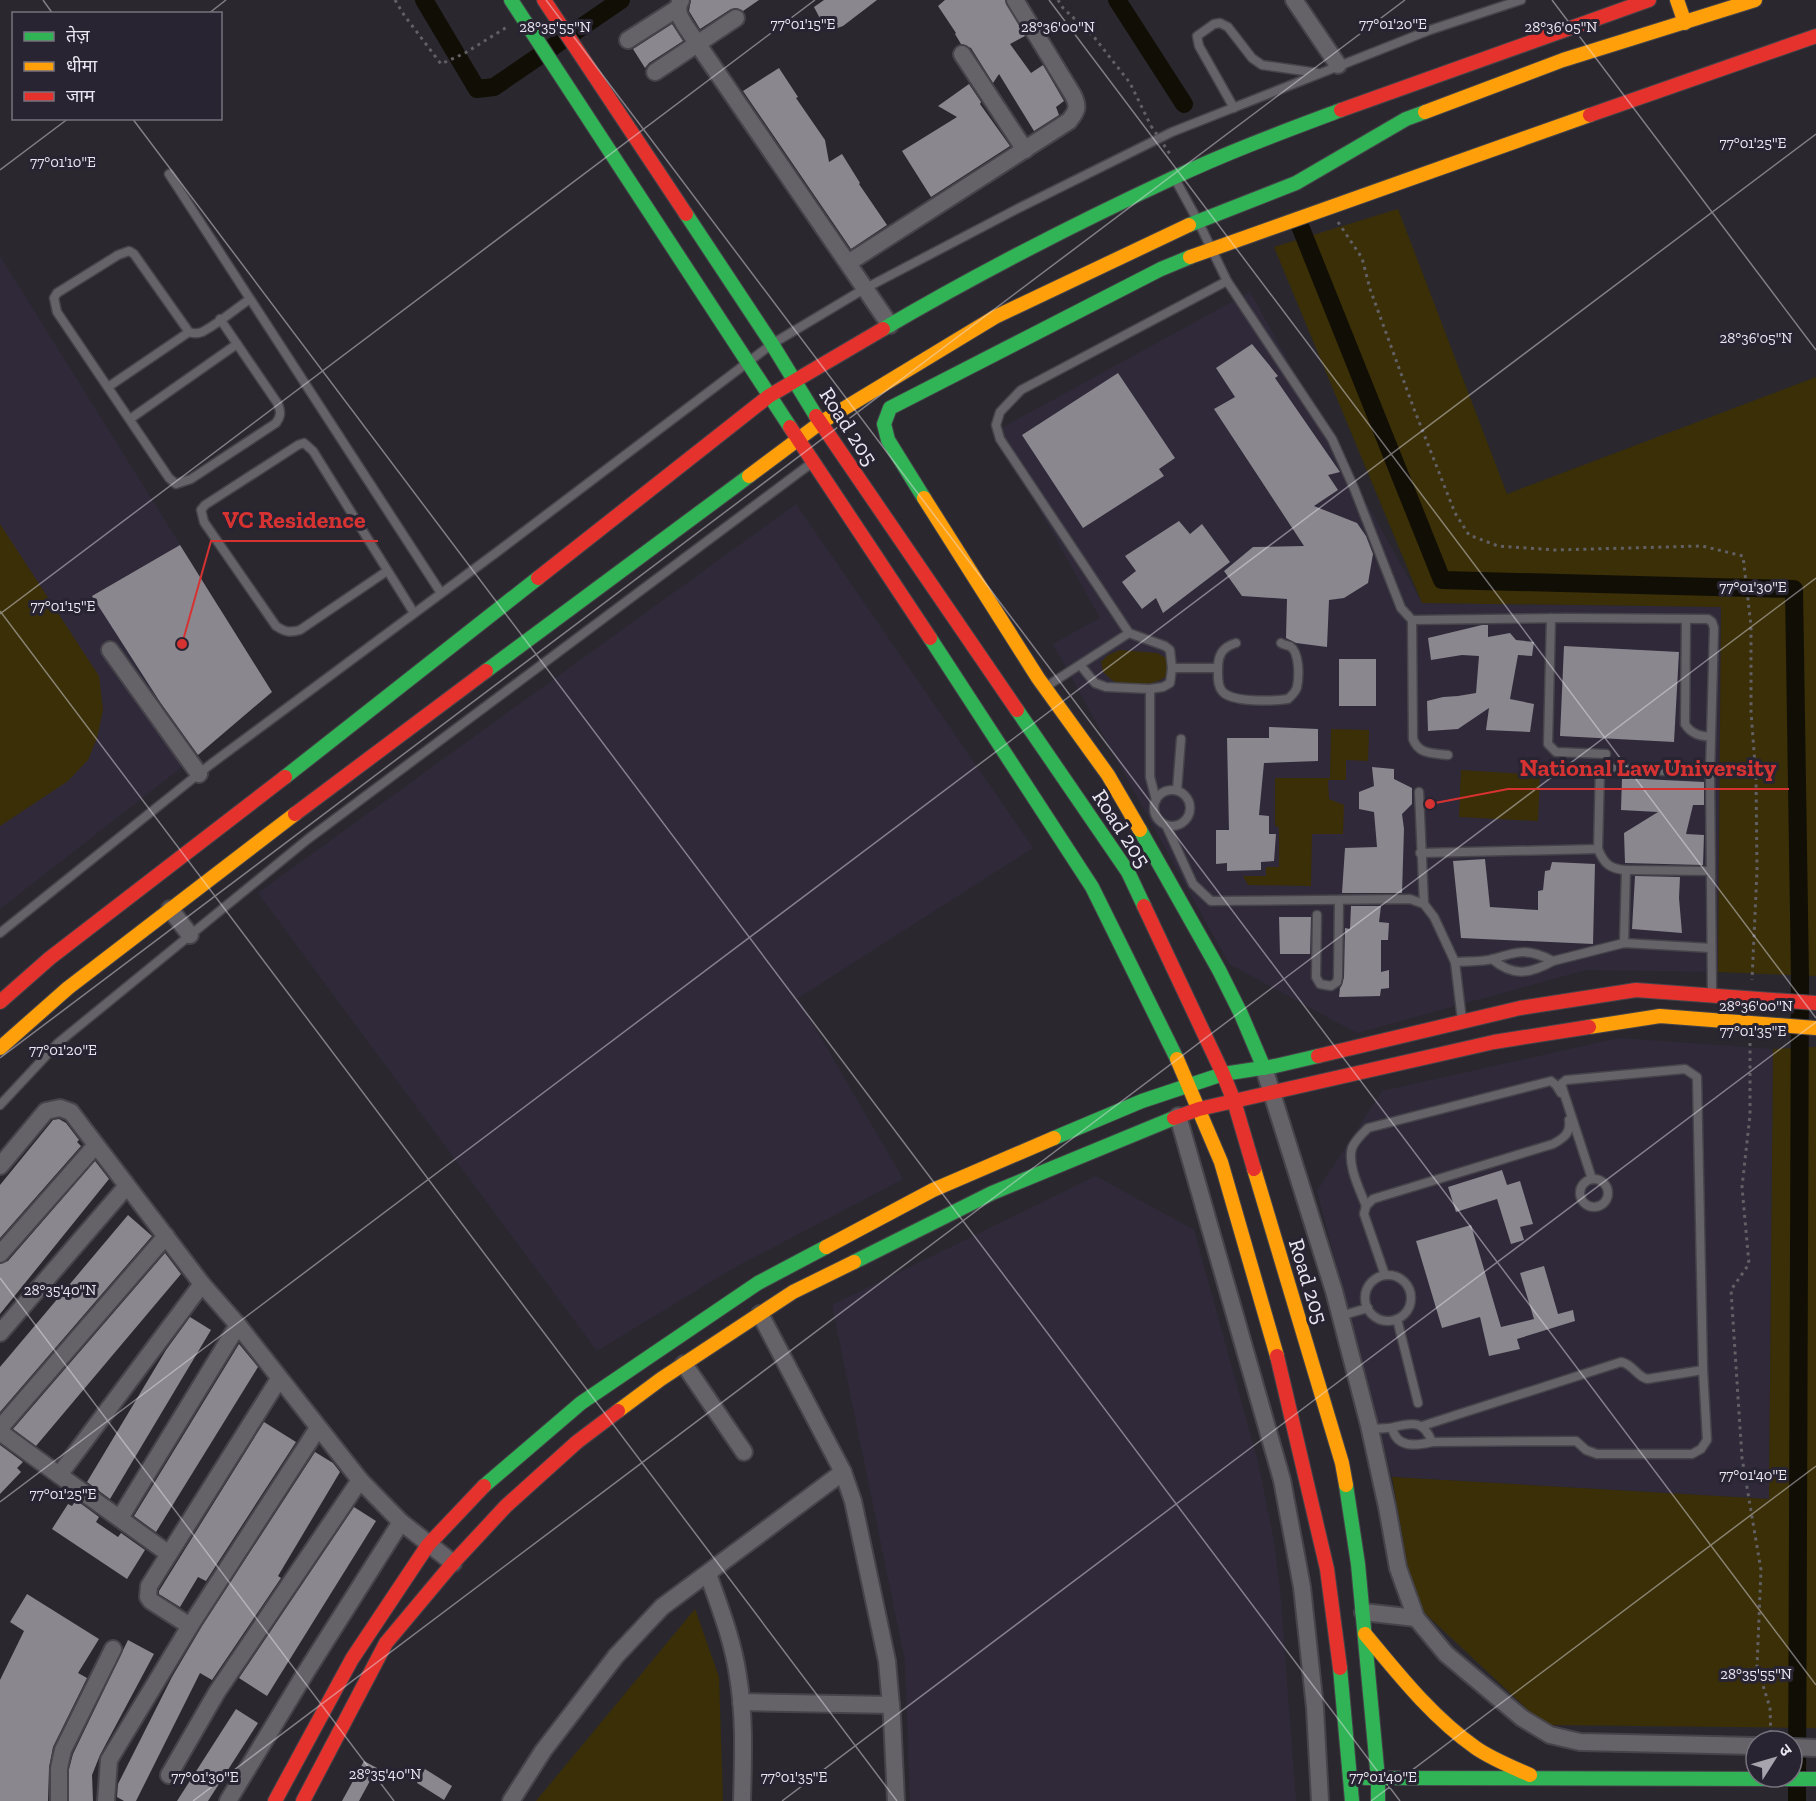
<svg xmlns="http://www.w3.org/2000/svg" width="1816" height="1801" viewBox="0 0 1816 1801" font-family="'Zilla Slab','Noto Sans Devanagari',serif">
	<rect width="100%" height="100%" fill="#2a282e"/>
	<g fill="#30293a">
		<polygon points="0,256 272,692 196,756 0,909"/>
		<polygon points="1250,292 1422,603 1721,607 1718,972 1586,970 1357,1033 1229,964 1053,644 1100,618 996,431"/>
		<polygon points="796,504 1033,848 798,998 903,1179 730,1270 597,1351 258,893"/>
		<polygon points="1619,1038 1773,1049 1769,1499 1392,1477 1317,1191 1382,1091"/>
		<polygon points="1096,1176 1194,1230 1258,1462 1273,1536 1280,1590 1296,1801 910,1801 905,1661 832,1305"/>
	</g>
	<g fill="#3a2f06">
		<polygon points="1398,209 1507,494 1816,377 1816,976 1718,972 1721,607 1422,603 1274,247"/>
		<polygon points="0,524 99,676 103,710 97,738 88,760 68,781 0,826"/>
		<path d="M1120,650L1157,653L1168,659C1168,664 1169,670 1167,674C1161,686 1126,687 1115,682C1111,680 1107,675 1103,672L1101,662L1108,655Z"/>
		<polygon points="1331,729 1369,730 1368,761 1346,760 1346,780 1328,780 1329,799 1344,805 1343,834 1312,834 1311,886 1248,885 1243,876 1266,876 1266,867 1279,867 1279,828 1275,825 1275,778 1330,778"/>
		<polygon points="1461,770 1540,775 1538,821 1459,817"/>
		<polygon points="1816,1047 1816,1728 1544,1725 1414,1603 1392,1477 1769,1499 1773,1049"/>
		<polygon points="695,1609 719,1677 723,1801 536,1801"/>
	</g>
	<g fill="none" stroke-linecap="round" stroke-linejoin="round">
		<g stroke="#110e06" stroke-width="18">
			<polyline points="424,0 477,89 494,87 621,0"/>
			<polyline points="1117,0 1184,104"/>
			<polyline points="1300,226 1442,580 1794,589 1800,978 1797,1801"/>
		</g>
	</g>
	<g fill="#8a878e">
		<polygon points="691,0 759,0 743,11 736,8 731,9 700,29 689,11"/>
		<polygon points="824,0 877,0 843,26 827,32 814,7"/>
		<polygon points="945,0 1005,0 1025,36 1010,44 1031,73 1043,65 1064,101 1056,107 1059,115 1034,131 999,74 993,83 971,48 961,44 955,34 956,33 938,6"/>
		<polygon points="672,24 683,41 649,63 645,68 633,49"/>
		<polygon points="779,68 798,97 796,98 825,140 829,162 842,154 860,183 859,184 887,225 851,249 743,91"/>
		<polygon points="969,84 981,102 980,104 1010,146 931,197 902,151 957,117 938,106"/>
		<polygon points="1252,344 1278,376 1275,378 1340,472 1328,475 1338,490 1314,506 1357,523 1366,536 1373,554 1368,583 1344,598 1329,600 1327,647 1296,643 1286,638 1287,599 1242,596 1224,571 1253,547 1304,546 1214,409 1235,397 1216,368"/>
		<polygon points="1118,373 1175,458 1159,469 1164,476 1083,528 1022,435"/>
		<polygon points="1179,521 1190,534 1202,524 1230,562 1163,613 1156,598 1142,609 1122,582 1136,571 1125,556"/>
		<polygon points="180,545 272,692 198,755 160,702 92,596"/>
		<polygon points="1482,625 1488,625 1488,637 1510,633 1516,640 1534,642 1532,656 1518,655 1510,699 1534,704 1530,732 1486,730 1489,708 1458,729 1428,731 1427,701 1443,697 1458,696 1476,693 1479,656 1462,655 1431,660 1428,638"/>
		<polygon points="1564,646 1679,652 1674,742 1560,736"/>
		<rect x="1339" y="659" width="37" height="47"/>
		<polygon points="1269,727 1318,729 1318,761 1264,763 1259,815 1269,816 1269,834 1276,834 1274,861 1261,862 1261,870 1227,871 1227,863 1216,864 1216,830 1229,830 1227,738 1269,738"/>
		<polygon points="1372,767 1394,769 1394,779 1412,788 1412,804 1402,814 1404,829 1402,893 1342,893 1345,848 1377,847 1374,812 1359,809 1359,792 1374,786"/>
		<polygon points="1622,778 1704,782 1704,805 1693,805 1686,834 1704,835 1703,865 1625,863 1624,833 1658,812 1621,810"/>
		<polygon points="1485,859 1490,907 1538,910 1538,891 1543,890 1545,871 1550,870 1552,862 1595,864 1593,944 1461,938 1453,861"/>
		<polygon points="1635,876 1680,877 1679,898 1682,933 1632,929"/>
		<polygon points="1351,906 1381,906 1379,922 1389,923 1388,940 1381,940 1381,972 1389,970 1389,988 1381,989 1380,996 1339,997 1340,988 1342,985 1344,977 1345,928 1350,929"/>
		<polygon points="1279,917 1311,917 1310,954 1280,954"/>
		<polygon points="59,1119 66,1123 79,1140 77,1142 81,1146 0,1238 0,1185 53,1120"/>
		<polygon points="95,1161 109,1179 0,1314 0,1264 8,1261"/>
		<polygon points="1502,1170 1507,1185 1520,1181 1533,1224 1520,1227 1524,1240 1511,1244 1497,1199 1456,1212 1448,1187"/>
		<polygon points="128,1215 152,1236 0,1412 0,1367"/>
		<polygon points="1471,1225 1501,1327 1534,1319 1520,1273 1544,1266 1558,1314 1573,1310 1575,1321 1517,1339 1520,1349 1489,1356 1480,1317 1442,1328 1416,1241"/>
		<polygon points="165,1253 181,1274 36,1446 13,1429"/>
		<polygon points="190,1317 211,1330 110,1499 87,1482 166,1350"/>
		<polygon points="239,1344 258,1367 156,1532 134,1516"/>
		<polygon points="264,1422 296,1442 206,1581 198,1577 180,1607 159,1594 159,1591"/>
		<polygon points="0,1445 23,1462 17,1468 21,1472 0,1494"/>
		<polygon points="315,1452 333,1463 340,1472 278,1576 281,1578 212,1680 200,1673 136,1801 124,1801 117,1797 118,1784 172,1677 202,1626"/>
		<polygon points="76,1500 99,1517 96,1522 118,1537 121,1533 145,1550 127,1579 52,1529 68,1504 72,1506"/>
		<polygon points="354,1507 376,1521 267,1696 239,1678"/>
		<polygon points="27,1594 99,1639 78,1673 87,1678 53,1747 49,1768 48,1801 0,1801 0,1680 24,1631 10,1622"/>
		<polygon points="128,1640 154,1654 100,1755 92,1775 93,1801 69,1801 69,1769 73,1754"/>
		<polygon points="236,1709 258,1723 208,1801 177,1801"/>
		<polygon points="364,1761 377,1768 359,1801 342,1801"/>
		<polygon points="425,1769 452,1786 444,1800 417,1783"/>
	</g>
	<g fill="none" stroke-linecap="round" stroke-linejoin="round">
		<defs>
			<g id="lane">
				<polyline points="1234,108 1199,46 1197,36 1214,24 1220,23 1228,27 1252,58 1262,65 1318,73"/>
				<polyline points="169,174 441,593"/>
				<polyline points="1175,179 1198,221 1227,281 1332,439 1354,488 1401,608 1412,620 1567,618 1708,619 1712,622 1714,628 1710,773 1712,993"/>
				<path d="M220,319L278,404C281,412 281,416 276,423L191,479L176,484L169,478L57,312L54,298L57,293L118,255L129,251L134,254L189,332C194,334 197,334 202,332C218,324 235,309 250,299"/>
				<polyline points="108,387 189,332"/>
				<polyline points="130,419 237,344"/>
				<path d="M387,571L300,630C290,633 285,632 276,626L204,522L201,510L205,505L298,445L304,443L313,451L414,613"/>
				<polyline points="1551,618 1548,744 1556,752 1606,754"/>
				<path d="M1686,619L1685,724C1691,734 1700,736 1711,737"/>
				<path d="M1412,620L1413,739C1419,755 1433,753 1448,755"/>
				<polyline points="1129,633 1165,646 1170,650 1172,668"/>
				<polyline points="1081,666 1095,683 1106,687 1150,689 1150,777 1156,800"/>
				<path d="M1218,668C1218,654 1223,647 1236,643"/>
				<polyline points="1047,686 1129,633 1000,439 996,425 1000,412 1021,390 1227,281"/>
				<path d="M1150,689L1163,687L1170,683L1172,668H1218C1218,675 1217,685 1222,691C1231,703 1274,701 1288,699C1292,695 1296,692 1297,687C1299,677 1300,653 1290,646C1289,646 1282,644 1281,643"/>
				<circle cx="1172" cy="808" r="18"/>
				<polyline points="1177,790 1181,739"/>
				<polyline points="1419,792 1424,904"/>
				<polyline points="1166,825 1193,884 1211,901 1410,899 1424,904 1434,917 1455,962"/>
				<polyline points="1420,853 1598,849"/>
				<polyline points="1626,870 1710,871"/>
				<polyline points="1317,915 1316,977 1320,984 1331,986 1337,982 1338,977 1339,900"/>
				<polyline points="0,933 211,764 497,552 772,344 864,289 1015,210 1172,132 1430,30 1521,0"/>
				<path d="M1624,943L1626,870C1610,869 1604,864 1598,849L1600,768L1710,773"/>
				<path d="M1492,959C1513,977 1530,974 1553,961"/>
				<path d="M1462,1020L1455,962C1467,961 1482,962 1493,959C1518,951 1528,948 1553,961L1624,943L1711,948"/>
				<polyline points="0,1105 58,1043 308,839 813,462"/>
				<circle cx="1594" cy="1193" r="14"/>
				<path d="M1366,1206C1360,1190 1347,1165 1352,1148C1355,1140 1362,1134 1368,1128L1551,1081L1556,1085L1561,1093"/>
				<path d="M1385,1275L1364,1214L1366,1206L1373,1199L1553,1144C1564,1138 1571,1133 1569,1120"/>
				<circle cx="1388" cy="1298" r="23"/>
				<polyline points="1340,1316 1368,1308"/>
				<polyline points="1397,1319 1418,1403"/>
				<path d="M1422,1426L1621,1362C1633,1364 1636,1376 1647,1379L1703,1370"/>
				<path d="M1392,1428C1397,1448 1415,1446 1432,1442"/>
				<path d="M1370,1429C1378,1428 1387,1429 1394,1427C1414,1422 1424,1421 1432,1442L1576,1441L1586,1450L1597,1454H1692L1701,1449L1707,1440L1703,1370L1697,1077L1685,1069L1566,1080L1561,1084L1592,1179"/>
			</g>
			<g id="street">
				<path d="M681,0C675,11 680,17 686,27L890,325"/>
				<polyline points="1294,0 1338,65"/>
				<polyline points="628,40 678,8"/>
				<polyline points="962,54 1025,150"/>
				<polyline points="655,72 736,18"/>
				<path d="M848,263L1069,121C1077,111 1079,107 1073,95L1015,0"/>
				<polyline points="110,650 199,774"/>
				<polyline points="170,909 190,935"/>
				<polyline points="1264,1068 1334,1291 1369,1425 1387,1507 1398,1568 1416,1618 1446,1654 1522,1718 1550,1735 1580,1742 1756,1746"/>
				<polyline points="1178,1116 1282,1480 1302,1587 1315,1708 1320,1801"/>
				<polyline points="0,1166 46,1111 60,1108 71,1112 202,1284 238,1325 360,1480 401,1522 453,1563"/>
				<polyline points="0,1254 96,1145"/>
				<polyline points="0,1333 126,1187"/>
				<polyline points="684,1364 744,1452"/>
				<polyline points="279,1379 149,1586 148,1597 151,1601 190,1626 318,1428"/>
				<polyline points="0,1428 166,1236"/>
				<polyline points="0,1432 59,1475"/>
				<polyline points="843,1472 853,1501 887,1661 892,1717 896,1801"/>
				<polyline points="120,1518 238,1325"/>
				<polyline points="169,1554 59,1475 202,1284"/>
				<path d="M708,1574C720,1608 733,1641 738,1676C745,1718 743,1759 742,1801"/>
				<polyline points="1363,1612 1416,1618"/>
				<polyline points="741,1702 891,1705"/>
				<polyline points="1792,1747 1816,1748"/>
				<polyline points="169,1775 217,1692 360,1480"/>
				<polyline points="59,1801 59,1768 63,1750 113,1649"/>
				<polyline points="106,1801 109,1760 190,1626"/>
				<polyline points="228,1801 306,1672 401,1522"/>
				<polyline points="511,1801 543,1751 616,1656 662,1607 843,1472 760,1314"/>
			</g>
			<g id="fast">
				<polyline points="511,0 790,427"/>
				<polyline points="686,214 772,344 816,416"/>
				<polyline points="1189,225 1296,183 1406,119 1425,112"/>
				<path d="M883,329C977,274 1074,224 1173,178C1228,152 1285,131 1341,110"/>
				<polyline points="924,498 888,440 884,424 890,408 1161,269 1190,257"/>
				<polyline points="930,638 1092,887 1177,1059"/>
				<polyline points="486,671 749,476"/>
				<polyline points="1017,710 1128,872 1144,906"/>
				<polyline points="285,777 538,578"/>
				<polyline points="1140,830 1219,970 1241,1014 1264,1068"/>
				<polyline points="1054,1138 1142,1101 1223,1074 1275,1066 1318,1056"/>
				<polyline points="854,1262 992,1193 1174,1118"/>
				<polyline points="1346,1485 1358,1564 1378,1779 1378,1801"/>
				<polyline points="484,1486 581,1403 758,1283 826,1247"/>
				<polyline points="1340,1668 1352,1801"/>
				<polyline points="1365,1778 1816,1779"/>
			</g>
			<g id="slow">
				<polyline points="1677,0 1685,23"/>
				<polyline points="1425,112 1563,60 1755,0"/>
				<polyline points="1190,257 1590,115"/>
				<polyline points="749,476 820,423 995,317 1189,225"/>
				<polyline points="924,498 1038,678 1108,775 1140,830"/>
				<polyline points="1589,1027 1660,1016 1816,1028"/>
				<polyline points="0,1048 68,988 295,814"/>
				<polyline points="1177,1059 1221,1162 1277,1356"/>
				<polyline points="1254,1169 1342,1463 1346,1485"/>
				<polyline points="826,1247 933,1190 1054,1138"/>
				<polyline points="618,1411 661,1379 793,1292 854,1262"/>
				<path d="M1365,1634C1399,1675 1432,1717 1476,1748C1492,1759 1512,1767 1530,1775"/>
			</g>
			<g id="jam">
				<polyline points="544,0 686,214"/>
				<polyline points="1341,110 1649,0"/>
				<polyline points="1590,115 1816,36"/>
				<polyline points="816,416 1017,710"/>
				<polyline points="790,427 930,638"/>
				<polyline points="538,578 769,396 883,329"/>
				<polyline points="295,814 486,671"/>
				<polyline points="1144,906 1223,1074 1234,1101 1254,1169"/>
				<polyline points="0,1002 50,958 285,777"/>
				<polyline points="1318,1056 1520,1008 1636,990 1816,1003"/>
				<polyline points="1174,1118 1199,1109 1494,1042 1589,1027"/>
				<polyline points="1277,1356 1327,1569 1340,1668"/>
				<polyline points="275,1801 352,1659 428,1545 484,1486"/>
				<polyline points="303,1801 386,1643 453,1563 506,1506 577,1442 618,1411"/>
			</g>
		</defs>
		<use href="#lane" stroke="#46444a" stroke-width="11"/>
		<use href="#street" stroke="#46444a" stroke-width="20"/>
		<use href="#fast" stroke="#46444a" stroke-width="16"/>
		<use href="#slow" stroke="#46444a" stroke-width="16"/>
		<use href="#jam" stroke="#46444a" stroke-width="16"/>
		<g stroke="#626065" stroke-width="3" stroke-dasharray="3 4.5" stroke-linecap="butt">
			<polyline points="395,0 404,15 441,64 465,53 507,27"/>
			<polyline points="1058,0 1063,8 1094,37 1130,83 1151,126"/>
			<polyline points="1338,222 1362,258 1370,289 1414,409 1455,513 1469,535 1498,546 1555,550 1702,546 1743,556 1751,626 1751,712 1756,777 1757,871 1752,980"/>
			<polyline points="1750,1043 1750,1115 1742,1187 1749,1264 1731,1290 1742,1458 1761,1570 1757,1666 1770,1708 1771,1740"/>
		</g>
		<use href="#lane" stroke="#656368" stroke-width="8"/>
		<use href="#street" stroke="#656368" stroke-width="16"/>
		<use href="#fast" stroke="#30b455" stroke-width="14"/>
		<use href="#slow" stroke="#ff9f0a" stroke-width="14"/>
		<use href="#jam" stroke="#e5322d" stroke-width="14"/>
		<polyline stroke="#626065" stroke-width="3" stroke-dasharray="3 4.5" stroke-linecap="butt" points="1151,126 1170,154"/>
	</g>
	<path fill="none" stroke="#ebe7f1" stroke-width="1.5" stroke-opacity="0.45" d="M43,0L53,14M546,0L1816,1685M1049,0L1816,1018M1552,0L1816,350M208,14L226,0M132,118L1400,1801M0,170L69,118M0,611L897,1801M0,614L815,0M0,1058L1405,0M0,1278L394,1801M0,1502L1816,134M193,1801L1816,578M782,1801L1816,1022M1371,1801L1816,1466"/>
	<g text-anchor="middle" stroke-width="6" stroke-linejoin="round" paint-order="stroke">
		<g font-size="22" fill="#ebe7f1" stroke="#292432">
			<text transform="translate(849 426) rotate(57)" y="8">Road 205</text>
			<text transform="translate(1122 828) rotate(57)" y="8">Road 205</text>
			<text transform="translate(1309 1281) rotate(73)" y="8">Road 205</text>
		</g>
	</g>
	<g font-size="15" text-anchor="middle" fill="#ebe7f1" stroke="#292432" stroke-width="6" stroke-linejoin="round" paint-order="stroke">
		<text x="803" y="29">77°01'15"E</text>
		<text x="1393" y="29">77°01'20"E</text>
		<text x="555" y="32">28°35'55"N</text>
		<text x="1058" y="32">28°36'00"N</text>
		<text x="1561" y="32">28°36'05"N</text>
		<text x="1753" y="148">77°01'25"E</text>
		<text x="63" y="167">77°01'10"E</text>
		<text x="1756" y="343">28°36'05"N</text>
		<text x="1753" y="592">77°01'30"E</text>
		<text x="63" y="611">77°01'15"E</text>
		<text x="1756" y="1011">28°36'00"N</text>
		<text x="1753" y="1036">77°01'35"E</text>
		<text x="63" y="1055">77°01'20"E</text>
		<text x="60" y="1295">28°35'40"N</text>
		<text x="1753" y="1480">77°01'40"E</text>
		<text x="63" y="1499">77°01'25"E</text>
		<text x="1756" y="1679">28°35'55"N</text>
		<text x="385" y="1779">28°35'40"N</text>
		<text x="205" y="1782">77°01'30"E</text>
		<text x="794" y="1782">77°01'35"E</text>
		<text x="1383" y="1782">77°01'40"E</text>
	</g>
	<path fill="none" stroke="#d73232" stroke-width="2" d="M182 644L211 541H378M1430 804L1508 789H1789"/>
	<g fill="#d73232" stroke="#292432" stroke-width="2">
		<circle cx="182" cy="644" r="6"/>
		<circle cx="1430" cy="804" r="6"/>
	</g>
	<g font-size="24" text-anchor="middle" font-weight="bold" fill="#d73232" stroke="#292432" stroke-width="6" stroke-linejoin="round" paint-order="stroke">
		<text x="294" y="528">VC Residence</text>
		<text x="1648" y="776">National Law University</text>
	</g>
	<rect x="12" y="12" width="210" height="108" fill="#292432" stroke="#77727e" stroke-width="1.5"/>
	<rect x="24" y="32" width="30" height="9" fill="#30b455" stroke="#77727e" stroke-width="1.5"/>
	<text x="66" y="42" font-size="18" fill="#ebe7f1">तेज़</text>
	<rect x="24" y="62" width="30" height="9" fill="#ff9f0a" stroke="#77727e" stroke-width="1.5"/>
	<text x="66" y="72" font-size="18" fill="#ebe7f1">धीमा</text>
	<rect x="24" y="92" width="30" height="9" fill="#e5322d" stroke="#77727e" stroke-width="1.5"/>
	<text x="66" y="102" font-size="18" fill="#ebe7f1">जाम</text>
	<g transform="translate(1774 1759) rotate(53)"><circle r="28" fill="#292432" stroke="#77727e" stroke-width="1.5"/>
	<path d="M0-4.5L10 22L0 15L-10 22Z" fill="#a7a4ad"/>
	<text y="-9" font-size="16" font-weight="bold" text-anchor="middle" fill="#ebe7f1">उ</text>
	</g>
</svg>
